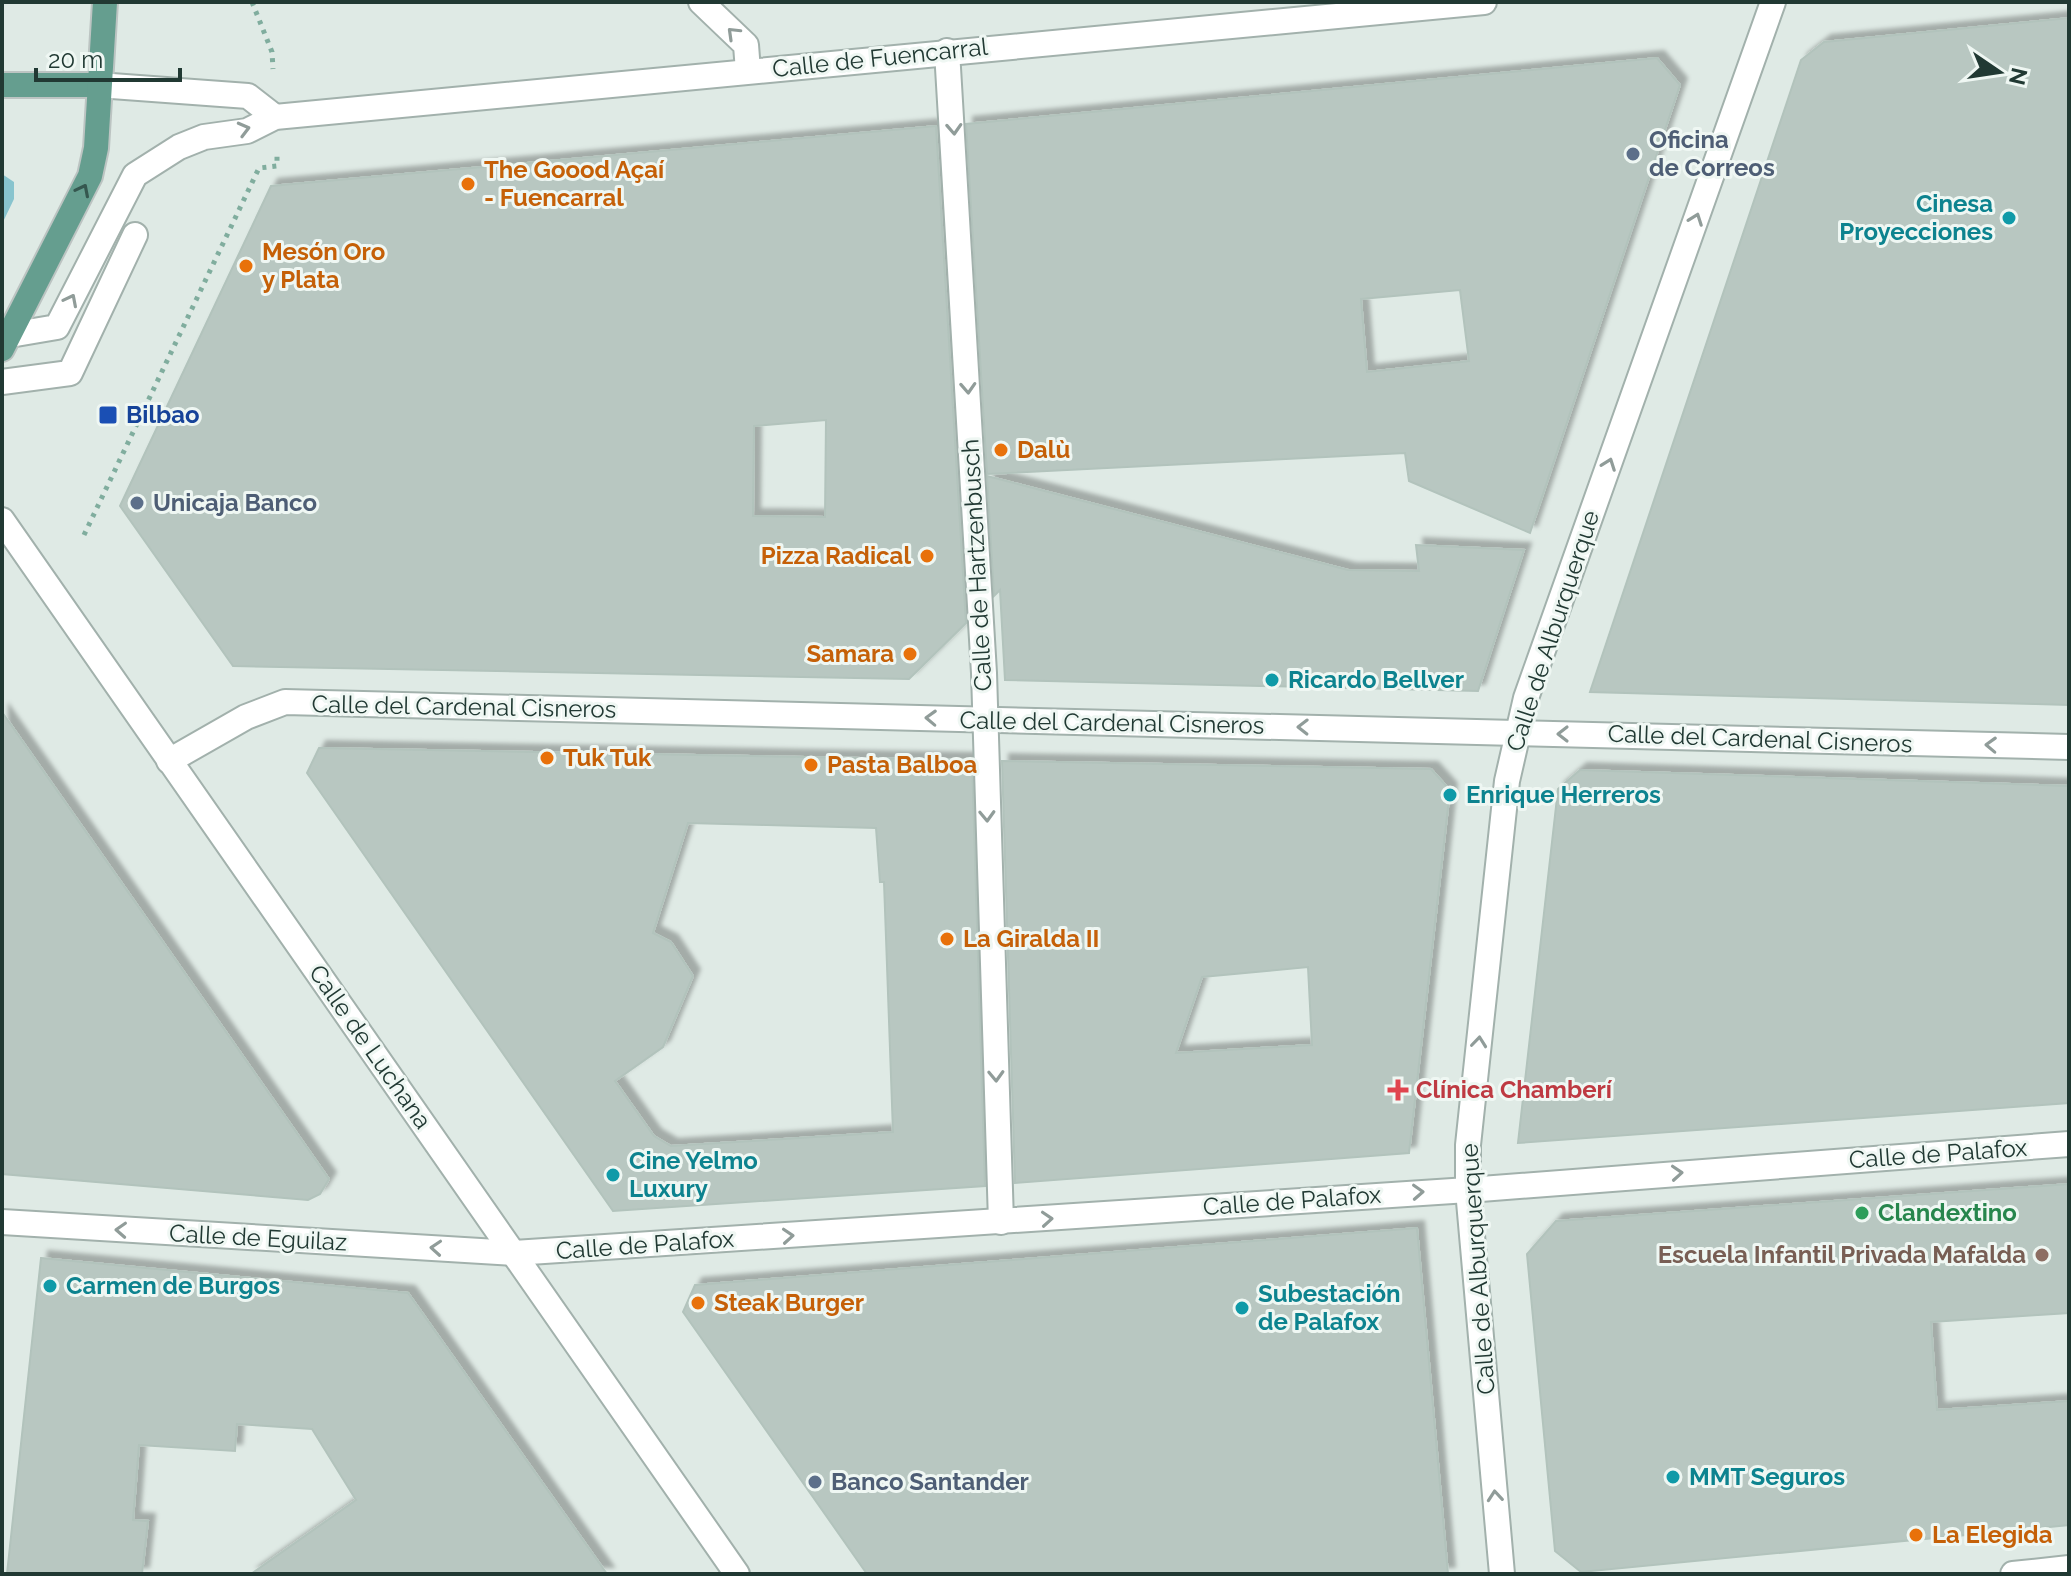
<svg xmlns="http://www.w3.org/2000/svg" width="2071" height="1576" viewBox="0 0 2071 1576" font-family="Raleway,sans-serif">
	<defs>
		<filter id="shadow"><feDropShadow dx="7" dy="-7" stdDeviation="2" flood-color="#0004"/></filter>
	</defs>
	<rect width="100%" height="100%" fill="#dfeae5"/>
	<polygon fill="#88c4ce" points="2,174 14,182 14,199 2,224"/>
	<g fill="#b8c7c1" stroke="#b2c3bc" stroke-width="2" fill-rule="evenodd" filter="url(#shadow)">
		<polygon points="2069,18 2069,705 1590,692 1801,60 1824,42"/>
		<path d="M1657,58L1680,85L1530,533L1409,481L1405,453L987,474L966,124ZM1460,290L1469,361L1367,372L1361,299Z"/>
		<path d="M936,126L966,623L909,679L233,666L120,506L271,186ZM826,420L825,517L753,516L754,426Z"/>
		<polygon points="987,476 1348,570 1419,571 1416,545 1524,550 1478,691 1005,680 1000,590 994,596"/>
		<polygon points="2,712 329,1179 320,1194 308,1200 2,1174"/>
		<path d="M319,748L972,760L985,1186L613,1211L307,773ZM688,823L876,828L880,882H884L893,1132L671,1146L654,1136L615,1081L663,1047L693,976L671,942L653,933Z"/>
		<path d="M1002,761L1431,769L1450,790L1409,1153L1015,1183ZM1308,967L1312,1045L1176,1053L1202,977Z"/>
		<polygon points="1580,770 2069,786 2069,1103 1518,1143 1558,789"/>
		<polygon points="2069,1184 2069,1313 1931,1322 1937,1410 2069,1401 2069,1525 1581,1572 1555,1551 1527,1254 1556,1221"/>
		<polygon points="1417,1228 1448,1574 867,1574 683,1312 695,1285"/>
		<polygon points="41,1258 408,1293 607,1574 251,1574 356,1500 312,1429 237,1424 235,1451 139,1445 133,1520 148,1521 142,1574 7,1574"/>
	</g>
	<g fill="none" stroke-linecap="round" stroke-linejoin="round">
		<defs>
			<g id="service">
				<polyline points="701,2 746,45 748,71"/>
				<polyline points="2,382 70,373 135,235"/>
				<polyline points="2013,1574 2069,1568"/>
			</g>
			<g id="minor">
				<polyline points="947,51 984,673 1001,1222"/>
				<polyline points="169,761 246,717 285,702 2069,747"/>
				<polyline points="2,1222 514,1253 1468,1190 2069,1144"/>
				<polyline points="1502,1574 1468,1190 1468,1145 1507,781 1526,698 1773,2"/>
			</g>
			<g id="tertiary">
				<polyline points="98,85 248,96 275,117"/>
				<polyline points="10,335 57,327 135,175 179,147 204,137 247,131 275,117 1484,2"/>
				<polyline points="2,520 737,1574"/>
			</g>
			<g id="primary">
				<polyline points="2,85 98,85"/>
				<polyline points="2,349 90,176 96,148 105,2"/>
			</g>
		</defs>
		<use href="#service" stroke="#a2b1ac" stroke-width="28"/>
		<use href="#minor" stroke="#a2b1ac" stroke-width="28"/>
		<use href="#tertiary" stroke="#a2b1ac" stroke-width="28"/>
		<use href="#primary" stroke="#bcc4c2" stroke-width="28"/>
		<g stroke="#80ad9e" stroke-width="5" stroke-dasharray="4 6" stroke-linecap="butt">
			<polyline points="252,2 272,52 273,69"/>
			<polyline points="84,535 259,168 277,166 277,155"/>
		</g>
		<use href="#service" stroke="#fff" stroke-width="24"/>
		<use href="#minor" stroke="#fff" stroke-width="24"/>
		<use href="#tertiary" stroke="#fff" stroke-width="24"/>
		<use href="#primary" stroke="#659e8f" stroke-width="24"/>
	</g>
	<defs><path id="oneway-chevron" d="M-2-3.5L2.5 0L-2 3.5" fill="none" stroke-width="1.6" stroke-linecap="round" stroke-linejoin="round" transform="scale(2)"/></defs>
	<g stroke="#909c99">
		<use href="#oneway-chevron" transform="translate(733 33) rotate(-136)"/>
		<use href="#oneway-chevron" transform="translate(244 129) rotate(-15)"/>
		<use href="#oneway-chevron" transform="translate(954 129) rotate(87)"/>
		<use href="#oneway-chevron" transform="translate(1696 219) rotate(-70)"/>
		<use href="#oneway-chevron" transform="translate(71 300) rotate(-63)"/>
		<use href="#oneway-chevron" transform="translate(968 388) rotate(87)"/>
		<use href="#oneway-chevron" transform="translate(1609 464) rotate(-70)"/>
		<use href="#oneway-chevron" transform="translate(931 718) rotate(-178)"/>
		<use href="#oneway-chevron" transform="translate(1303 727) rotate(-179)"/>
		<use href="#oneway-chevron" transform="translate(1563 734) rotate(-180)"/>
		<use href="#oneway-chevron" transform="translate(1991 745) rotate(-178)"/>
		<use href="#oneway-chevron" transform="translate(987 816) rotate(88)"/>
		<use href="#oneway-chevron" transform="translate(1479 1042) rotate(-84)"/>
		<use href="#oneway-chevron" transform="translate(996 1076) rotate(88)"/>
		<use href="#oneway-chevron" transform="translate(1677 1173) rotate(-4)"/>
		<use href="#oneway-chevron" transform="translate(1418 1192) rotate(-3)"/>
		<use href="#oneway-chevron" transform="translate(1047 1219) rotate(-4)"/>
		<use href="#oneway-chevron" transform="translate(121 1230) rotate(-177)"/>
		<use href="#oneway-chevron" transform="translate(788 1236) rotate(-4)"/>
		<use href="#oneway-chevron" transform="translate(436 1248) rotate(-176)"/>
		<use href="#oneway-chevron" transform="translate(1495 1496) rotate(-95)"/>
	</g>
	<use stroke="#35574f" href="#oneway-chevron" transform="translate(83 190) rotate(-63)"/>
	<g fill="#5c6f8a" stroke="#eff7f3" stroke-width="3">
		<circle cx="1633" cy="154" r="8"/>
		<circle cx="137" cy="503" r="8"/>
		<circle cx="815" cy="1482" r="8"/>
	</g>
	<g fill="#e8710a" stroke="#eff7f3" stroke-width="3">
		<circle cx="468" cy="184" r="8"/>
		<circle cx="246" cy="266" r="8"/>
		<circle cx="1001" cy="450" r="8"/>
		<circle cx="927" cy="556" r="8"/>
		<circle cx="910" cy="654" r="8"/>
		<circle cx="547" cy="758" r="8"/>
		<circle cx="811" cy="765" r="8"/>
		<circle cx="947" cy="939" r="8"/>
		<circle cx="698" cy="1303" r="8"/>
		<circle cx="1916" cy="1535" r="8"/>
	</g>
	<g fill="#0f9aa8" stroke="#eff7f3" stroke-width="3">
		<circle cx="2009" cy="218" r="8"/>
		<circle cx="1272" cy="680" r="8"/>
		<circle cx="1450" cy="795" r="8"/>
		<circle cx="613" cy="1175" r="8"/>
		<circle cx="50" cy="1286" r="8"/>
		<circle cx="1242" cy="1308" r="8"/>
		<circle cx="1673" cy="1477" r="8"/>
	</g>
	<rect fill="#1a4fb4" stroke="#eff7f3" stroke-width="3" x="98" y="405" width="20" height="20" rx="4"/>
	<path fill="#e0444e" stroke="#eff7f3" stroke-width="3" d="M1394 1078h8v8h8v8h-8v8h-8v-8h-8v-8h8z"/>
	<circle fill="#2e9e5b" stroke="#eff7f3" stroke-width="3" cx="1862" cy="1213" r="8"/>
	<circle fill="#8d6e63" stroke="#eff7f3" stroke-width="3" cx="2042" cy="1255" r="8"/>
	<g text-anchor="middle" stroke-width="6" stroke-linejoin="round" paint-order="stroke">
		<g font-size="24" fill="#213933" stroke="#eff7f3">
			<text transform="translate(880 58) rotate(-6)" y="8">Calle de Fuencarral</text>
			<text transform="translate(977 565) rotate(-93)" y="8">Calle de Hartzenbusch</text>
			<text transform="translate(1553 631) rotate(-72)" y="8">Calle de Alburquerque</text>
			<text transform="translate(464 707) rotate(1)" y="8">Calle del Cardenal Cisneros</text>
			<text transform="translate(1112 723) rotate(1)" y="8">Calle del Cardenal Cisneros</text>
			<text transform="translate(1760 739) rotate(2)" y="8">Calle del Cardenal Cisneros</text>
			<text transform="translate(370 1047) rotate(55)" y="8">Calle de Luchana</text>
			<text transform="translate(1938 1154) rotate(-4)" y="8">Calle de Palafox</text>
			<text transform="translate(1292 1201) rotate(-4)" y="8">Calle de Palafox</text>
			<text transform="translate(258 1238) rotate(3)" y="8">Calle de Eguilaz</text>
			<text transform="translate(645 1245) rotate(-4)" y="8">Calle de Palafox</text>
			<text transform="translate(1478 1269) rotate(-94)" y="8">Calle de Alburquerque</text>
		</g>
		<g font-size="24" font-weight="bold" fill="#4e5e75" stroke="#eff7f3" text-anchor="start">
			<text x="1649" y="148">Oficina<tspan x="1649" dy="28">de Correos</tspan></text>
			<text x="153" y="511">Unicaja Banco</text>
			<text x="831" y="1490">Banco Santander</text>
		</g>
		<g font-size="24" font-weight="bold" fill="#c56008" stroke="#eff7f3" text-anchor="start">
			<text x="484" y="178">The Goood Açaí<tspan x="484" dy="28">- Fuencarral</tspan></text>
			<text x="262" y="260">Mesón Oro<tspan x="262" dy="28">y Plata</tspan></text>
			<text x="1017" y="458">Dalù</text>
			<text x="911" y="564" text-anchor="end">Pizza Radical</text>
			<text x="894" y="662" text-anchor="end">Samara</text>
			<text x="563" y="766">Tuk Tuk</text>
			<text x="827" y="773">Pasta Balboa</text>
			<text x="963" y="947">La Giralda II</text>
			<text x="714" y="1311">Steak Burger</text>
			<text x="1932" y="1543">La Elegida</text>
		</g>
		<g font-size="24" font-weight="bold" fill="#0d838f" stroke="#eff7f3" text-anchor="start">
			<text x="1993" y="212" text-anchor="end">Cinesa<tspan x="1993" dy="28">Proyecciones</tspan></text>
			<text x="1288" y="688">Ricardo Bellver</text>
			<text x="1466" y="803">Enrique Herreros</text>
			<text x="629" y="1169">Cine Yelmo<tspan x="629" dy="28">Luxury</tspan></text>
			<text x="66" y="1294">Carmen de Burgos</text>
			<text x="1258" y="1302">Subestación<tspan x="1258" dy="28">de Palafox</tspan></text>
			<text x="1689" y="1485">MMT Seguros</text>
		</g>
		<g font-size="24" font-weight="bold" fill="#164399" stroke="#eff7f3" text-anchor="start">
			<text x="126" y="423">Bilbao</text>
		</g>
		<g font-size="24" font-weight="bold" fill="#be3a42" stroke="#eff7f3" text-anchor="start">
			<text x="1416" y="1098">Clínica Chamberí</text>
		</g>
		<g font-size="24" font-weight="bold" fill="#27864d" stroke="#eff7f3" text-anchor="start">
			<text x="1878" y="1221">Clandextino</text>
		</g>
		<g font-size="24" font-weight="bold" fill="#785e54" stroke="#eff7f3" text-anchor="end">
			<text x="2026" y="1263">Escuela Infantil Privada Mafalda</text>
		</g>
	</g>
	<rect width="2071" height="1576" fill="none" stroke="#213933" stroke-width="8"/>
	<g transform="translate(1999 72) rotate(103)" stroke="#eff7f3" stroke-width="6" paint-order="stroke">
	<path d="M0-6L14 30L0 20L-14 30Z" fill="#213933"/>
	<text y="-12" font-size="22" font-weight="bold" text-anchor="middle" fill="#213933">N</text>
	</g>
	<path d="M36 68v12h144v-12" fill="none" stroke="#213933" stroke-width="4"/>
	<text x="48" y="68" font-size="24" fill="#213933" stroke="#eff7f3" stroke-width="6" paint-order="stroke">20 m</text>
</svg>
